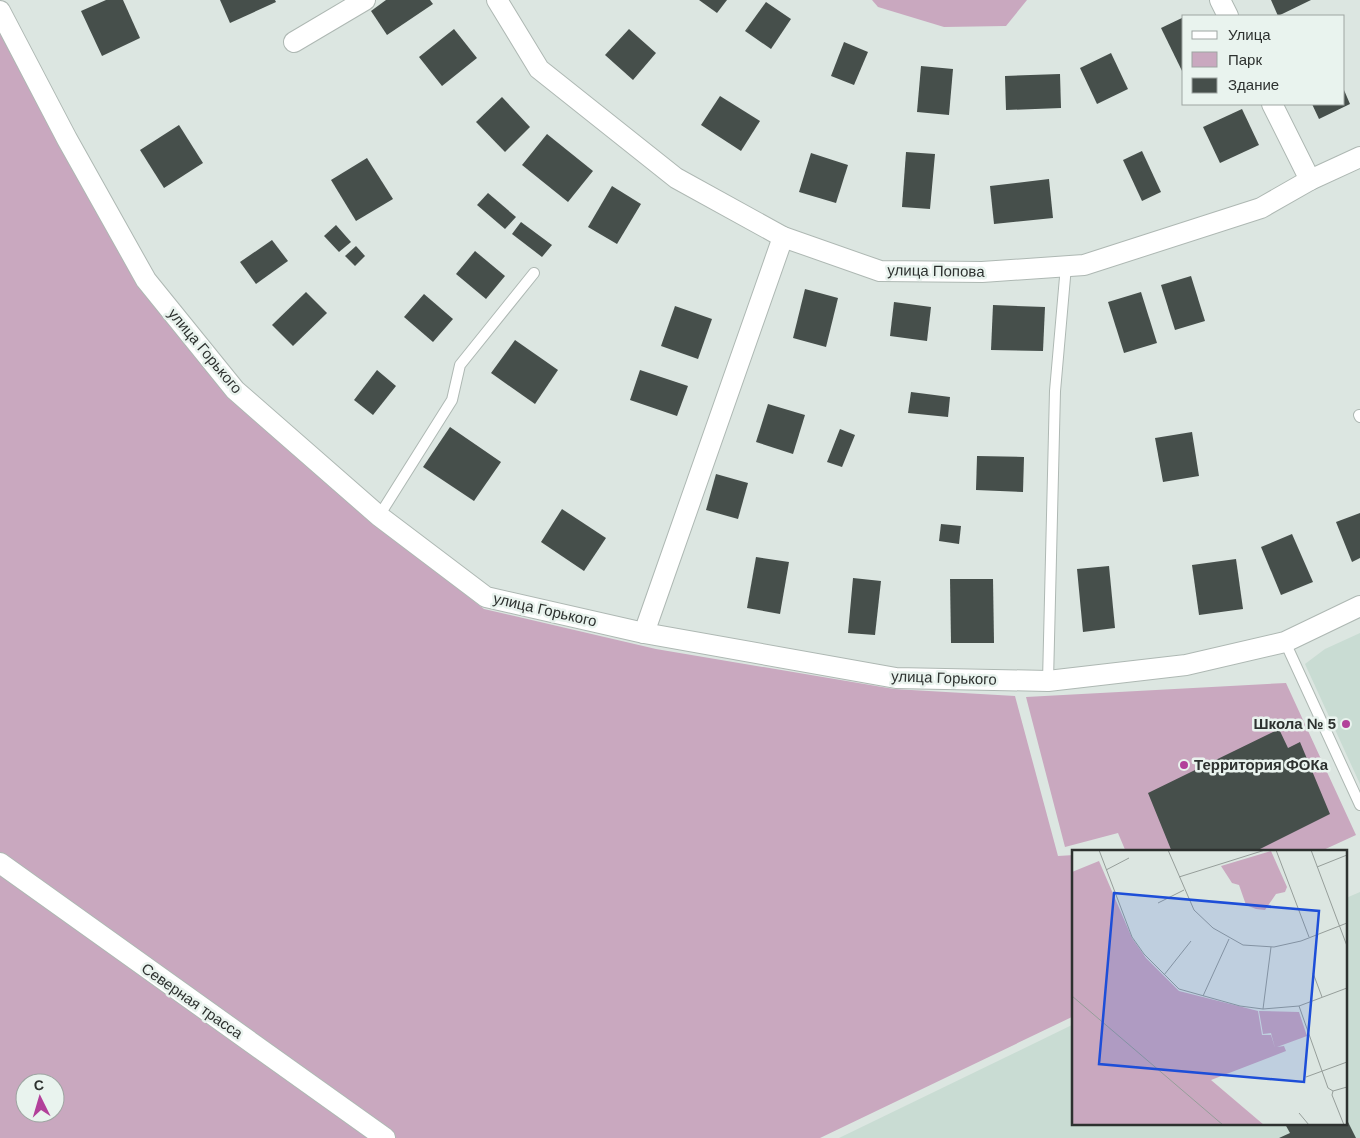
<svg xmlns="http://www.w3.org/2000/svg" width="1360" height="1138" viewBox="0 0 1360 1138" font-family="Helvetica,sans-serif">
	<rect width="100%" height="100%" fill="#dce6e1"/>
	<g fill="#c9dcd3">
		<polygon points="1360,633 1360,784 1305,664 1325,649"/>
		<polygon points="1360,892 1360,1138 839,1138 1074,1024 1074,1124 1346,1124 1346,898"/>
	</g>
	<g fill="#c9a8bf" fill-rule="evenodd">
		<polygon points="872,0 1027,0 1006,26 944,27 878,7"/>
		<path d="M0,22L148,288L384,531L484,609L656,649L894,689L1015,696L1058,856L1074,855V1016L820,1138H0ZM25,1083H55V1113H25Z"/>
		<polygon points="1286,683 1356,835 1319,852 1126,852 1118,833 1065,847 1026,697"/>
	</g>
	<g fill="#464f4b">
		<polygon points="106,0 123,0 140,38 102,56 81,11"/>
		<polygon points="220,0 275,0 276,2 230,23"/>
		<polygon points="386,0 430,0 433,4 387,35 371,11"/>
		<polygon points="699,0 727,0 717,13"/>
		<polygon points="1271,0 1311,0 1278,16"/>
		<polygon points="766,2 791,19 771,49 745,31"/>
		<polygon points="1184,17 1184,75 1161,28"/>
		<polygon points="454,29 477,58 442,86 419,57"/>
		<polygon points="629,29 656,53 633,80 605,55"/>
		<polygon points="844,42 868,52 854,85 831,76"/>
		<polygon points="1111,53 1128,89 1097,104 1080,68"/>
		<polygon points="921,66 953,69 949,115 917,112"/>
		<polygon points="1060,74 1061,108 1006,110 1005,76"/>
		<polygon points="1344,90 1350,104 1319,119 1312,104 1344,104"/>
		<polygon points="720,96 760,121 741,151 701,125"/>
		<polygon points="502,97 530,127 505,152 476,122"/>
		<polygon points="1242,109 1259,145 1220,163 1203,127"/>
		<polygon points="179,125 203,163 164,188 140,150"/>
		<polygon points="547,134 593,171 568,202 522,165"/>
		<polygon points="1142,151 1161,192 1142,201 1123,160"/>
		<polygon points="906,152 935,154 930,209 902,207"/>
		<polygon points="811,153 848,165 836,203 799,192"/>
		<polygon points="367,158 393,199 356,221 331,180"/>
		<polygon points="1049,179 1053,218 994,224 990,186"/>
		<polygon points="612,186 641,204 617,244 588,227"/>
		<polygon points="488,193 516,217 505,229 477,205"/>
		<polygon points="521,222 552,245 542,257 512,234"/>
		<polygon points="336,225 351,242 339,252 324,236"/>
		<polygon points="272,240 288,261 256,284 240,262"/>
		<polygon points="356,246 365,256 355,266 345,256"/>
		<polygon points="475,251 505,276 486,299 456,274"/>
		<polygon points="1191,276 1205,321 1175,330 1161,285"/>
		<polygon points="805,289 838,298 826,347 793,338"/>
		<polygon points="306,292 327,313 293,346 272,325"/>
		<polygon points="1141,292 1157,343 1124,353 1108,302"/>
		<polygon points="424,294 453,319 433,342 404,317"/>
		<polygon points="894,302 931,307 927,341 890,336"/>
		<polygon points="993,305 1045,307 1043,351 991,350"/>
		<polygon points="675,306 712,319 698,359 661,346"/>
		<polygon points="515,340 558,370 535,404 491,373"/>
		<polygon points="377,370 396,386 373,415 354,400"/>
		<polygon points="640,370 688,386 677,416 630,400"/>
		<polygon points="911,392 950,397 948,417 908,413"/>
		<polygon points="768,404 805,415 793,454 756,442"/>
		<polygon points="450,427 501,462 474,501 423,467"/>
		<polygon points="840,429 855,435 842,467 827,462"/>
		<polygon points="1192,432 1199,476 1163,482 1155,438"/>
		<polygon points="977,456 1024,457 1023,492 976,490"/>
		<polygon points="716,474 748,483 738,519 706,510"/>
		<polygon points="562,509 606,538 584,571 541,542"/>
		<polygon points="1360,513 1360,558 1352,562 1336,522"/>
		<polygon points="941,524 961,526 959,544 939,541"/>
		<polygon points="1292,534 1313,582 1281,595 1261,547"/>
		<polygon points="756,557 789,562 780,614 747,608"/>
		<polygon points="1236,559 1243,609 1199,615 1192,565"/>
		<polygon points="1109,566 1115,628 1083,632 1077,569"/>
		<polygon points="853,578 881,581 875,635 848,633"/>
		<polygon points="950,579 993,579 994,643 951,643"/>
		<polygon points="1279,729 1288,748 1300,742 1330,814 1254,852 1172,852 1148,793"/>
		<polygon points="1346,1118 1356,1138 1279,1138 1290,1133 1285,1124 1346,1124"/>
	</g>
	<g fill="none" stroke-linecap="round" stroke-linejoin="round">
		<defs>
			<g id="service">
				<polyline points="1359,415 1360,417"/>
				<polyline points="379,516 452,400 460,365 534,273"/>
				<polyline points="1285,642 1360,805"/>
				<polyline points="1048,681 1055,391 1066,266"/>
			</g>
			<g id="minor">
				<polyline points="497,0 539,69 676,178 783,237 880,271 982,272 1084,265 1261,208 1310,180 1360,157"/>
				<polyline points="1220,0 1228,16"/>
				<polyline points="0,11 67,139 146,280 235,390 379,516 486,597 644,633 896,678 1048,681 1186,665 1285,642 1360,606"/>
				<polyline points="294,42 365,0"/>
				<polyline points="1272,104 1310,180"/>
				<polyline points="644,633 783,237"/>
				<polyline points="0,863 385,1138"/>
			</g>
		</defs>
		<use href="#service" stroke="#aeb8b3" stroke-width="12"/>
		<use href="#minor" stroke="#aeb8b3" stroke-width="22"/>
		<use href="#service" stroke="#fff" stroke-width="10"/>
		<use href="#minor" stroke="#fff" stroke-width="20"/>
	</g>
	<g fill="#b2409a" stroke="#e9f3ee" stroke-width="2">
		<circle cx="1346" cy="724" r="5"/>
		<circle cx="1184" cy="765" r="5"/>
	</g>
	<g text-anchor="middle" stroke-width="5" stroke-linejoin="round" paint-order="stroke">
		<g font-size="15" fill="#2d312f" stroke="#e9f3ee">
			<text transform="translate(936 271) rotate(1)" y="5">улица Попова</text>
			<text transform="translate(205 351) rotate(50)" y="5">улица Горького</text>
			<text transform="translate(545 610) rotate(13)" y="5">улица Горького</text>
			<text transform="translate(944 678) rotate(2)" y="5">улица Горького</text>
			<text transform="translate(192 1001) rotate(35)" y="5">Северная трасса</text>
		</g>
		<g font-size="15" font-weight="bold" fill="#2d312f" stroke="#e9f3ee" text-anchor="end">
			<text x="1336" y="729">Школа № 5</text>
			<text x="1194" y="770" text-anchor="start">Территория ФОКа</text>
		</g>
	</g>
	<g transform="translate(1072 850)">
		<rect width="275" height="275" fill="#dce6e1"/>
		<path d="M199,1L215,37L213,42L204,44L193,60L184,59L174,55L167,35L160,33L149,16ZM27,11L60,88L74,108L107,141L186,161L190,185H199L203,198L199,183L191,184L187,161L227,162L235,186L205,197L212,196L214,201L139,230L192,275H0V22Z" fill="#c9a8bf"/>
		<path fill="none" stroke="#969e9a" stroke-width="1" d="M27,0L60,87L72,104L107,139L168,156L191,159L227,156L275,138M96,0L122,60L141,78L171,95L202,97L229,91L275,73M204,0L237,87M239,0L275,96M245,17L275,5M34,20L57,8M107,27L193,0M86,53L112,40M241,123L250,147M92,125L119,91M0,146L151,275M131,146L157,89M227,156L256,238L261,241L275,237M191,159L199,97M234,227L275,212M261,241L260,245L272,275M227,263L237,275"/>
		<path fill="#1d4ed8" fill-opacity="0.15" stroke="#1d4ed8" stroke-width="2.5" d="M42,43L247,61L232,232L27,214Z"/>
		<rect width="275" height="275" fill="none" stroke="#2d312f" stroke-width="2.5"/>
	</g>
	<rect x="1182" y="15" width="162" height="90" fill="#e9f3ee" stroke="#9ea5a2"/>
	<rect x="1192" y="31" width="25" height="8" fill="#ffffff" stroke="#9ea5a2"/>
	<text x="1228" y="40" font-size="15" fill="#2d312f">Улица</text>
	<rect x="1192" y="52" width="25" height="15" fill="#c9a8bf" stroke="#9ea5a2"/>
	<text x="1228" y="65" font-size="15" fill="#2d312f">Парк</text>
	<rect x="1192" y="78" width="25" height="15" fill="#464f4b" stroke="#9ea5a2"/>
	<text x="1228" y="90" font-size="15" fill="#2d312f">Здание</text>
	<g transform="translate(40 1098) rotate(355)"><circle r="24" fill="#e9f3ee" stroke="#9ea5a2"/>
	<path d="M0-4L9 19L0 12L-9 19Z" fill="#b2409a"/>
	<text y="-8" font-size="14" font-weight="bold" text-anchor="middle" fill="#2d312f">С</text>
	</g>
</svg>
